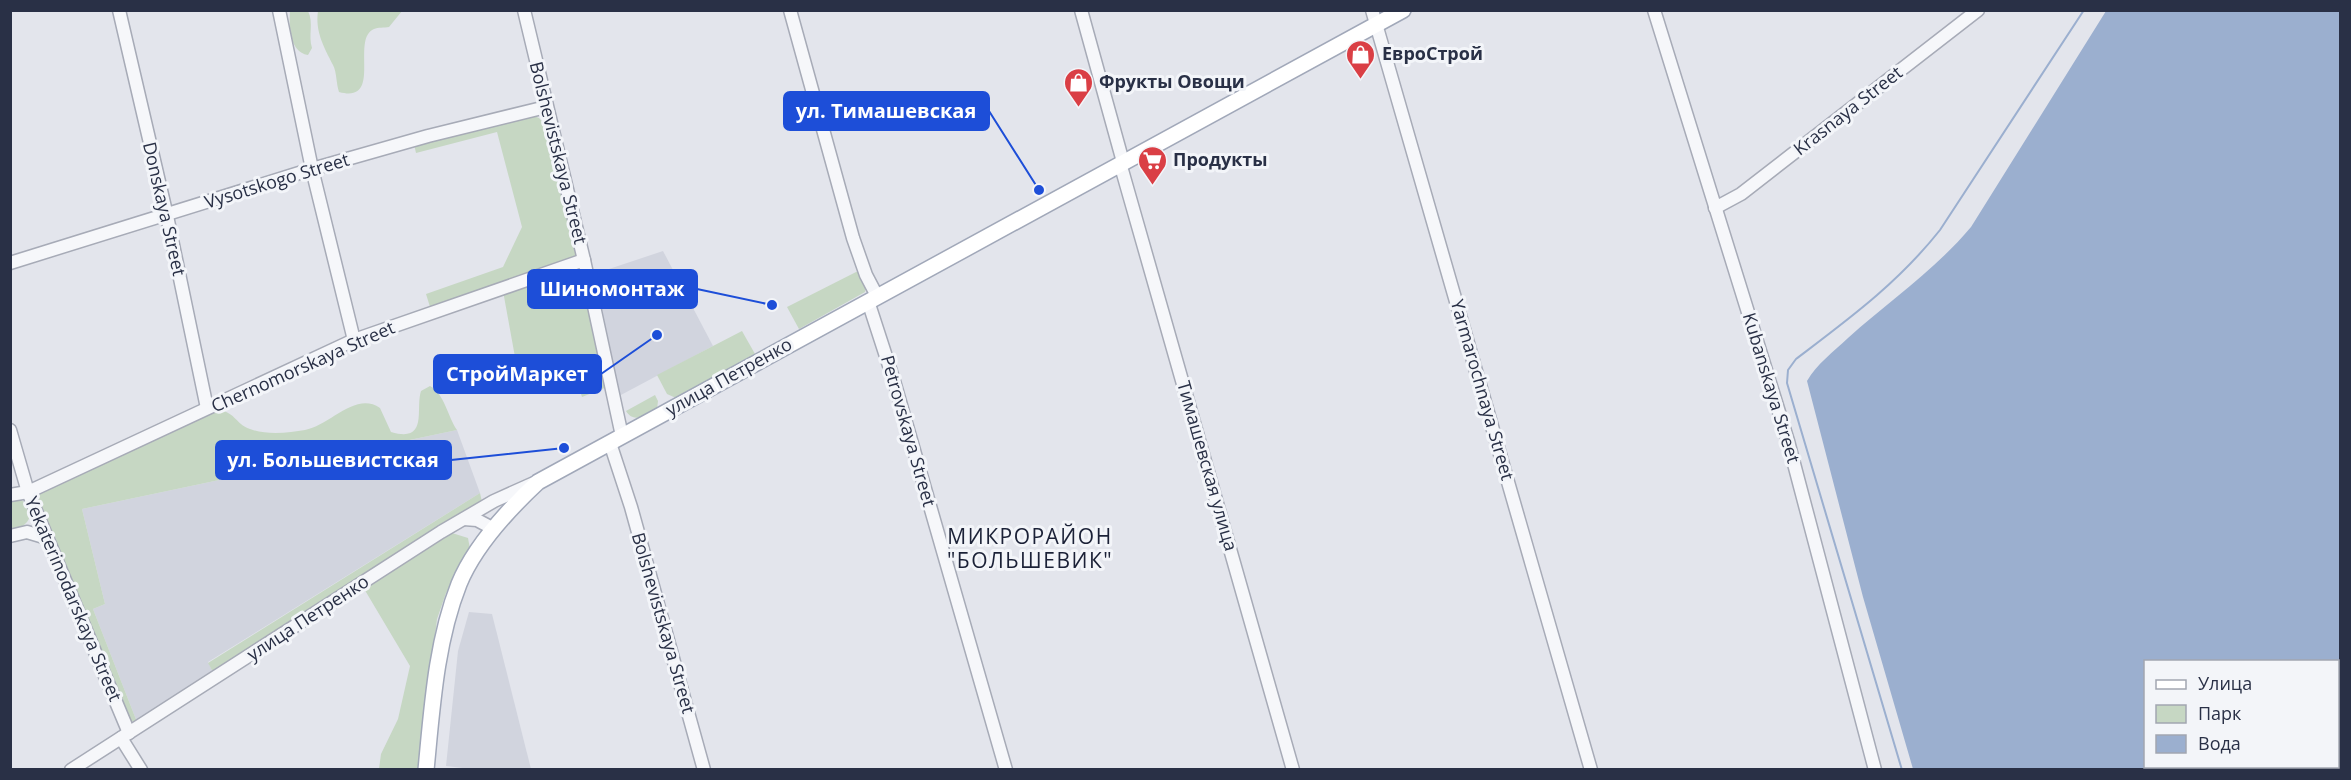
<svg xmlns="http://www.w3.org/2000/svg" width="2351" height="780" viewBox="0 0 2351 780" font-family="'Open Sans',sans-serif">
	<rect width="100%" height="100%" fill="#e3e5ec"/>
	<g fill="#d1d4de">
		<polygon points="663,251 713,346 619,396 594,274"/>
		<polygon points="457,430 480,493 208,662 213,672 137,722 93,609 105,604 82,509"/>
		<polygon points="469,612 492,614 531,769 479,770 446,766 458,651"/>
	</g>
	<g fill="#c6d7c3">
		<path d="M290,11H308C314,23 308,35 312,48L308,55C289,52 289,25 290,11Z"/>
		<path d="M318,11H402L389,27C384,28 378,27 374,29C350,39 384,104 339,92C336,83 337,73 333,65C324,47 315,32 318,11Z"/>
		<polygon points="532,115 539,118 547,127 580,257 431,310 426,294 503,267 522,227 497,132 416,153 414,144"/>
		<path d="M581,264L607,387L582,397L570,360C554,366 531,384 517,368L503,291Z"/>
		<polygon points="860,270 866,285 865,292 799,329 787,307"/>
		<polygon points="742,331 755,354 676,398 667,394 657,375"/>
		<path d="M430,386C444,393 448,417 457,430L82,509L105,604L93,609L137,722L128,721L33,494L215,410C235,410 235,424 250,429C265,435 289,433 305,430C330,426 355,391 380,408L391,432C429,443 415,409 421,391Z"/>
		<path d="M655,395L658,401L657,409C646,415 634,424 626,411Z"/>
		<polygon points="480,493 482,502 213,672 208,663"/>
		<path d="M18,498C39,509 30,527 11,531V499Z"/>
		<polygon points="452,533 468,538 470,549 446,593 437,619 420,769 379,769 381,754 398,719 410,666 363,587"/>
	</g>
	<path fill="#9bafcf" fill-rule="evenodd" d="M2106,11H2340V769H1913L1863,597L1807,381C1817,364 1833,352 1848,338C1889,301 1935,270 1971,227ZM2146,662H2338V766H2146Z"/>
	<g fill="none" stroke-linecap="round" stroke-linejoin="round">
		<path stroke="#9bafcf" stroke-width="2" d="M1902,770L1787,383L1788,370L1796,359C1850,318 1898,283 1940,230L2084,10"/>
		<defs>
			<g id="minor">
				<polyline points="119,10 167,216 207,408"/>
				<polyline points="279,10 312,169 354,340"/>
				<polyline points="524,10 584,260 622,436"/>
				<polyline points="790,10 853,238 866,275 877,296"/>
				<polyline points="1081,10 1123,162"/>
				<polyline points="1372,10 1591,770"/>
				<polyline points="1654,10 1788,441 1875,770"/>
				<polyline points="1120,163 1293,770"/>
				<polyline points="1715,208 1741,194 1978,10"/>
				<polyline points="10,263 312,169 428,136 546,107"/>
				<polyline points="868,301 894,381 1006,770"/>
				<polyline points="10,430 28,492 129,733"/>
				<polyline points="610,443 631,507 704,770"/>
				<polyline points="10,495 28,492 354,340 584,260"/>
				<polyline points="464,519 477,520 494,529"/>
				<polyline points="10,536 27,532 47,538"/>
				<polyline points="121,738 141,770"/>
				<polyline points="71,770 441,532 494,501 534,483"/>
			</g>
			<path id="major" d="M426,770C432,708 436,642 459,584C475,545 508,510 538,482L1403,10"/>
		</defs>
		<use href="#minor" stroke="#a7abb7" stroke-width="15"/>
		<use href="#major" stroke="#a1a8b9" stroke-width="18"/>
		<use href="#minor" stroke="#f6f7fa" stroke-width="12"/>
		<use href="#major" stroke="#fff" stroke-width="15"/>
	</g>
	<defs>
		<symbol id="shop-pin" viewBox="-11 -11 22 30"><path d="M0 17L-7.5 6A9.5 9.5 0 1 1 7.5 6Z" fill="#da3f45" stroke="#f3f5f9"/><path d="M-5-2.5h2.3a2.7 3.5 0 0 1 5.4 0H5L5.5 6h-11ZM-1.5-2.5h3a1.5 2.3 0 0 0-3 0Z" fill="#fff"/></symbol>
		<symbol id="supermarket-pin" viewBox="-11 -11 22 30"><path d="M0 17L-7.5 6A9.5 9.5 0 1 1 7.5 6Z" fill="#da3f45" stroke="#f3f5f9"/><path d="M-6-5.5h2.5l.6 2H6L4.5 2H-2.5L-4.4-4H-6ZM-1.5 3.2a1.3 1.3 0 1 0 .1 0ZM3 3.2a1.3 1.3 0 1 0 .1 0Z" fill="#fff"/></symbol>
	</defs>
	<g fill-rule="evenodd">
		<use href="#shop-pin" x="1344" y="38" width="33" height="45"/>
		<use href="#shop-pin" x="1062" y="66" width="33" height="45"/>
		<use href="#supermarket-pin" x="1136" y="144" width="33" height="45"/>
	</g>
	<g text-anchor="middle" stroke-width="6" stroke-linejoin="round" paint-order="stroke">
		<g font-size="18" font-weight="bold" fill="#293046" stroke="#f3f5f9" text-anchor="start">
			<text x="1382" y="60">ЕвроСтрой</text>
			<text x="1099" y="88">Фрукты Овощи</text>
			<text x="1173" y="166">Продукты</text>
		</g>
		<g font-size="18" fill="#293046" stroke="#f3f5f9">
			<text transform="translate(1848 111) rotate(-38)" y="6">Krasnaya Street</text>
			<text transform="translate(558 153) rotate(76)" y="6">Bolshevistskaya Street</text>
			<text transform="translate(277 181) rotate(-17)" y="6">Vysotskogo Street</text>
			<text transform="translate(164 209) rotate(77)" y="6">Donskaya Street</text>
			<text transform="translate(303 367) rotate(-24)" y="6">Chernomorskaya Street</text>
			<text transform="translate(729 377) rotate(-29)" y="6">улица Петренко</text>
			<text transform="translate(1771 388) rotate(73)" y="6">Kubanskaya Street</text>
			<text transform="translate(1482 390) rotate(74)" y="6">Yarmarochnaya Street</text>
			<text transform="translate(908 431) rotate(74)" y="6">Petrovskaya Street</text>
			<text transform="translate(1207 466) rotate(74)" y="6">Тимашевская улица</text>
			<text transform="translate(73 599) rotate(67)" y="6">Yekaterinodarskaya Street</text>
			<text transform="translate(308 618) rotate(-33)" y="6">улица Петренко</text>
			<text transform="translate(663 623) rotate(74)" y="6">Bolshevistskaya Street</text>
		</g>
		<g font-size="21" letter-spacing="1.5" fill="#1b2137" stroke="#f3f5f9">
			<text x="1030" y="544">МИКРОРАЙОН<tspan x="1030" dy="24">"БОЛЬШЕВИК"</tspan></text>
		</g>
	</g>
	<path fill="none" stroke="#1d4ed8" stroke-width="2" d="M1039 190L989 111M772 305L697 289M657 335L601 374M564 448L451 460"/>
	<g fill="#1d4ed8" stroke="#f3f5f9" stroke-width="2">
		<circle cx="1039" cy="190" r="6"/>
		<circle cx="772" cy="305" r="6"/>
		<circle cx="657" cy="335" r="6"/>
		<circle cx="564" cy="448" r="6"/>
	</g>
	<g fill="#1d4ed8" stroke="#1d4ed8" stroke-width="2">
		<rect x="784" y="92" width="205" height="38" rx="6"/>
		<rect x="528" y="270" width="169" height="38" rx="6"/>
		<rect x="434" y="355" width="167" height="38" rx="6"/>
		<rect x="216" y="441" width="235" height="38" rx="6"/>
	</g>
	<g font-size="20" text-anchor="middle" font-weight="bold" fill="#fff">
		<text x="886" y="118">ул. Тимашевская</text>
		<text x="612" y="296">Шиномонтаж</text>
		<text x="517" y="381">СтройМаркет</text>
		<text x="333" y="467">ул. Большевистская</text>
	</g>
	<rect width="2351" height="780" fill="none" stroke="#293046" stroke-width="24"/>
	<rect x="2144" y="660" width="195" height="108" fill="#f3f5f9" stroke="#a2a6b1" stroke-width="1.5"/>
	<rect x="2156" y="680" width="30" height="9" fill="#ffffff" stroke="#a2a6b1" stroke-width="1.5"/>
	<text x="2198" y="690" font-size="18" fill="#293046">Улица</text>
	<rect x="2156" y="705" width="30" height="18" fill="#c6d7c3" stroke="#a2a6b1" stroke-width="1.5"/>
	<text x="2198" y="720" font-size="18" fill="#293046">Парк</text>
	<rect x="2156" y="735" width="30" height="18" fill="#9bafcf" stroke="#a2a6b1" stroke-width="1.5"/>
	<text x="2198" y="750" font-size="18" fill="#293046">Вода</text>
</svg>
